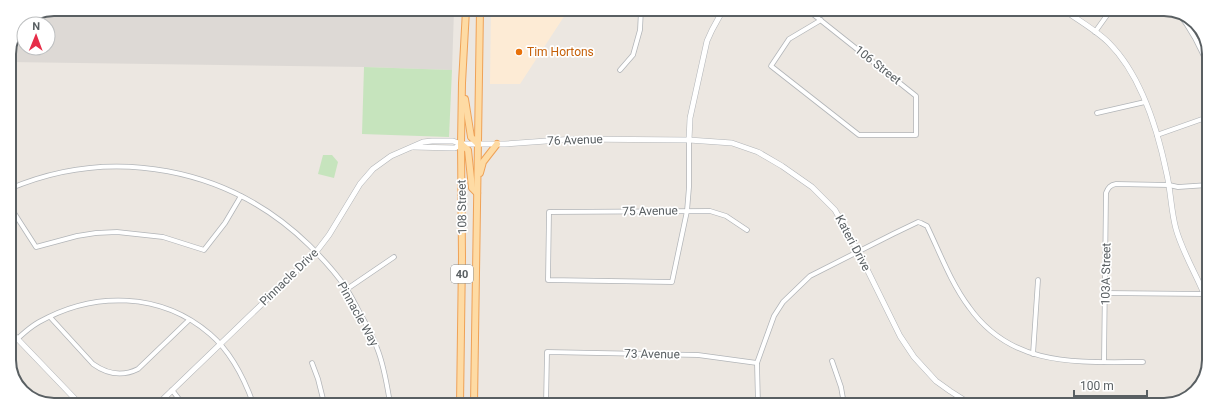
<svg xmlns="http://www.w3.org/2000/svg" width="1218" height="414" viewBox="0 0 1218 414" font-family="Roboto,sans-serif">
	<rect width="100%" height="100%" fill="#ece7e1"/>
	<polygon fill="#fdebd5" points="491,10 566,10 565,15 520,84 490,84"/>
	<path fill="#ddd9d5" fill-rule="evenodd" d="M54,9L454,10L452,70L364,67L9,62V51L22,22ZM24,24H48V48H24Z"/>
	<g fill="#c6e4bd">
		<polygon points="364,67 452,70 449,137 362,134"/>
		<polygon points="323,155 332,155 338,162 334,178 318,174"/>
	</g>
	<g fill="none" stroke-linecap="round" stroke-linejoin="round">
		<defs>
			<g id="minor">
				<polyline points="809,11 916,96 916,135 859,135 771,66 789,39 821,20"/>
				<path d="M1177,11C1192,30 1201,47 1209,69"/>
				<polyline points="1095,32 1110,11"/>
				<polyline points="620,70 633,55 640,30 641,10"/>
				<polyline points="1097,113 1145,102"/>
				<polyline points="1157,135 1208,117"/>
				<polyline points="689,140 689,187 687,211 672,282 548,280 549,212 710,211 726,216 747,230"/>
				<path d="M9,189C112,145 229,167 309,245C322,258 336,273 346,288C352,297 356,306 361,315C367,326 373,336 377,348C384,365 387,385 390,403"/>
				<polyline points="9,205 36,247 77,236 96,233 117,232 163,237 204,250 225,223 241,196"/>
				<polyline points="347,289 394,257"/>
				<polyline points="1105,293 1205,294"/>
				<path d="M50,317L93,364C107,374 122,377 138,369L189,320"/>
				<path d="M9,347C18,338 28,328 39,322C94,291 161,292 210,334C231,352 244,378 253,403"/>
				<polyline points="1033,354 1038,280"/>
				<polyline points="832,361 841,387 844,404"/>
				<path d="M1104,362L1106,193C1108,188 1110,185 1116,184L1169,185L1178,187L1208,185"/>
				<polyline points="312,363 318,379 324,403"/>
				<polyline points="172,390 182,403"/>
				<polyline points="546,404 547,352 698,355 757,363"/>
				<path d="M758,404L757,363L774,316L783,302L810,276L893,234L918,222L921,223L927,226C940,253 951,283 969,307C1012,368 1078,362 1143,362"/>
			</g>
			<g id="tertiary">
				<path d="M1065,11C1080,21 1097,31 1109,43C1141,75 1158,131 1167,175C1171,193 1171,211 1176,229C1183,254 1198,277 1207,301"/>
				<polyline points="689,140 690,118 707,41 712,30 723,10"/>
				<polyline points="413,147 455,148 461,144"/>
				<polyline points="9,330 79,403"/>
				<polyline points="159,403 316,252 329,235 360,184 373,169 391,156 423,142 432,141 453,141 461,144 505,144 574,139 689,140 732,143 758,152 782,166 812,187 835,210 858,251 900,336 914,357 936,381 950,391 972,405"/>
			</g>
			<g id="primary">
				<polyline points="465,99 471,137 478,144"/>
				<polyline points="461,144 468,150 472,188 477,193"/>
				<polyline points="480,173 483,162 497,144"/>
				<polyline points="460,404 462,257 461,144 462,83 466,10"/>
				<polyline points="474,404 480,10"/>
			</g>
		</defs>
		<use href="#minor" stroke="#b2b5b8" stroke-width="5.5"/>
		<use href="#tertiary" stroke="#b2b5b8" stroke-width="6"/>
		<use href="#primary" stroke="#efa257" stroke-width="8"/>
		<use href="#minor" stroke="#fff" stroke-width="4"/>
		<use href="#tertiary" stroke="#fff" stroke-width="5"/>
		<use href="#primary" stroke="#fedba4" stroke-width="6"/>
	</g>
	<circle fill="#e8710a" stroke="#fff" stroke-width="1.5" cx="519" cy="52" r="4"/>
	<g text-anchor="middle" stroke-width="3.5" stroke-linejoin="round" paint-order="stroke">
		<rect fill="#fff" stroke="#8b8f91" stroke-width="1" x="451" y="265" width="22" height="18" rx="3"/>
		<g font-size="11" font-weight="bold" fill="#595f62">
			<text x="462" y="278">40</text>
		</g>
		<g font-size="12" fill="#c56008" stroke="#fff" text-anchor="start">
			<text x="527" y="56">Tim Hortons</text>
		</g>
		<g font-size="12" fill="#595f62" stroke="#fff">
			<text transform="translate(878 65) rotate(38)" y="4">106 Street</text>
			<text transform="translate(575 140) rotate(-2)" y="4">76 Avenue</text>
			<text transform="translate(462 207) rotate(-91)" y="4">108 Street</text>
			<text transform="translate(650 211) rotate(-1)" y="4">75 Avenue</text>
			<text transform="translate(853 243) rotate(62)" y="4">Kateri Drive</text>
			<text transform="translate(1106 274) rotate(-89)" y="4">103A Street</text>
			<text transform="translate(289 277) rotate(-44)" y="4">Pinnacle Drive</text>
			<text transform="translate(358 314) rotate(61)" y="4">Pinnacle Way</text>
			<text transform="translate(652 354) rotate(1)" y="4">73 Avenue</text>
		</g>
	</g>
	<path d="M0 0H1218V414H0ZM54 16H1164A38 38 0 0 1 1202 54V360A38 38 0 0 1 1164 398H54A38 38 0 0 1 16 360V54A38 38 0 0 1 54 16Z" fill="#fff" fill-rule="evenodd"/>
	<path fill="none" stroke="#595f62" stroke-width="2" d="M54 16H1164A38 38 0 0 1 1202 54V360A38 38 0 0 1 1164 398H54A38 38 0 0 1 16 360V54A38 38 0 0 1 54 16Z"/>
	<g transform="translate(36 36) rotate(1)"><circle r="19" fill="#ffffff" stroke="#bdbfc0"/>
	<path d="M0-3L7 15L0 10L-7 15Z" fill="#e62d48"/>
	<text y="-6" font-size="11" font-weight="bold" text-anchor="middle" fill="#595f62">N</text>
	</g>
	<path d="M1074 390v6h73v-6" fill="none" stroke="#595f62" stroke-width="2"/>
	<text x="1080" y="390" font-size="12" fill="#595f62" stroke="#ffffff" stroke-width="3" paint-order="stroke">100 m</text>
</svg>
